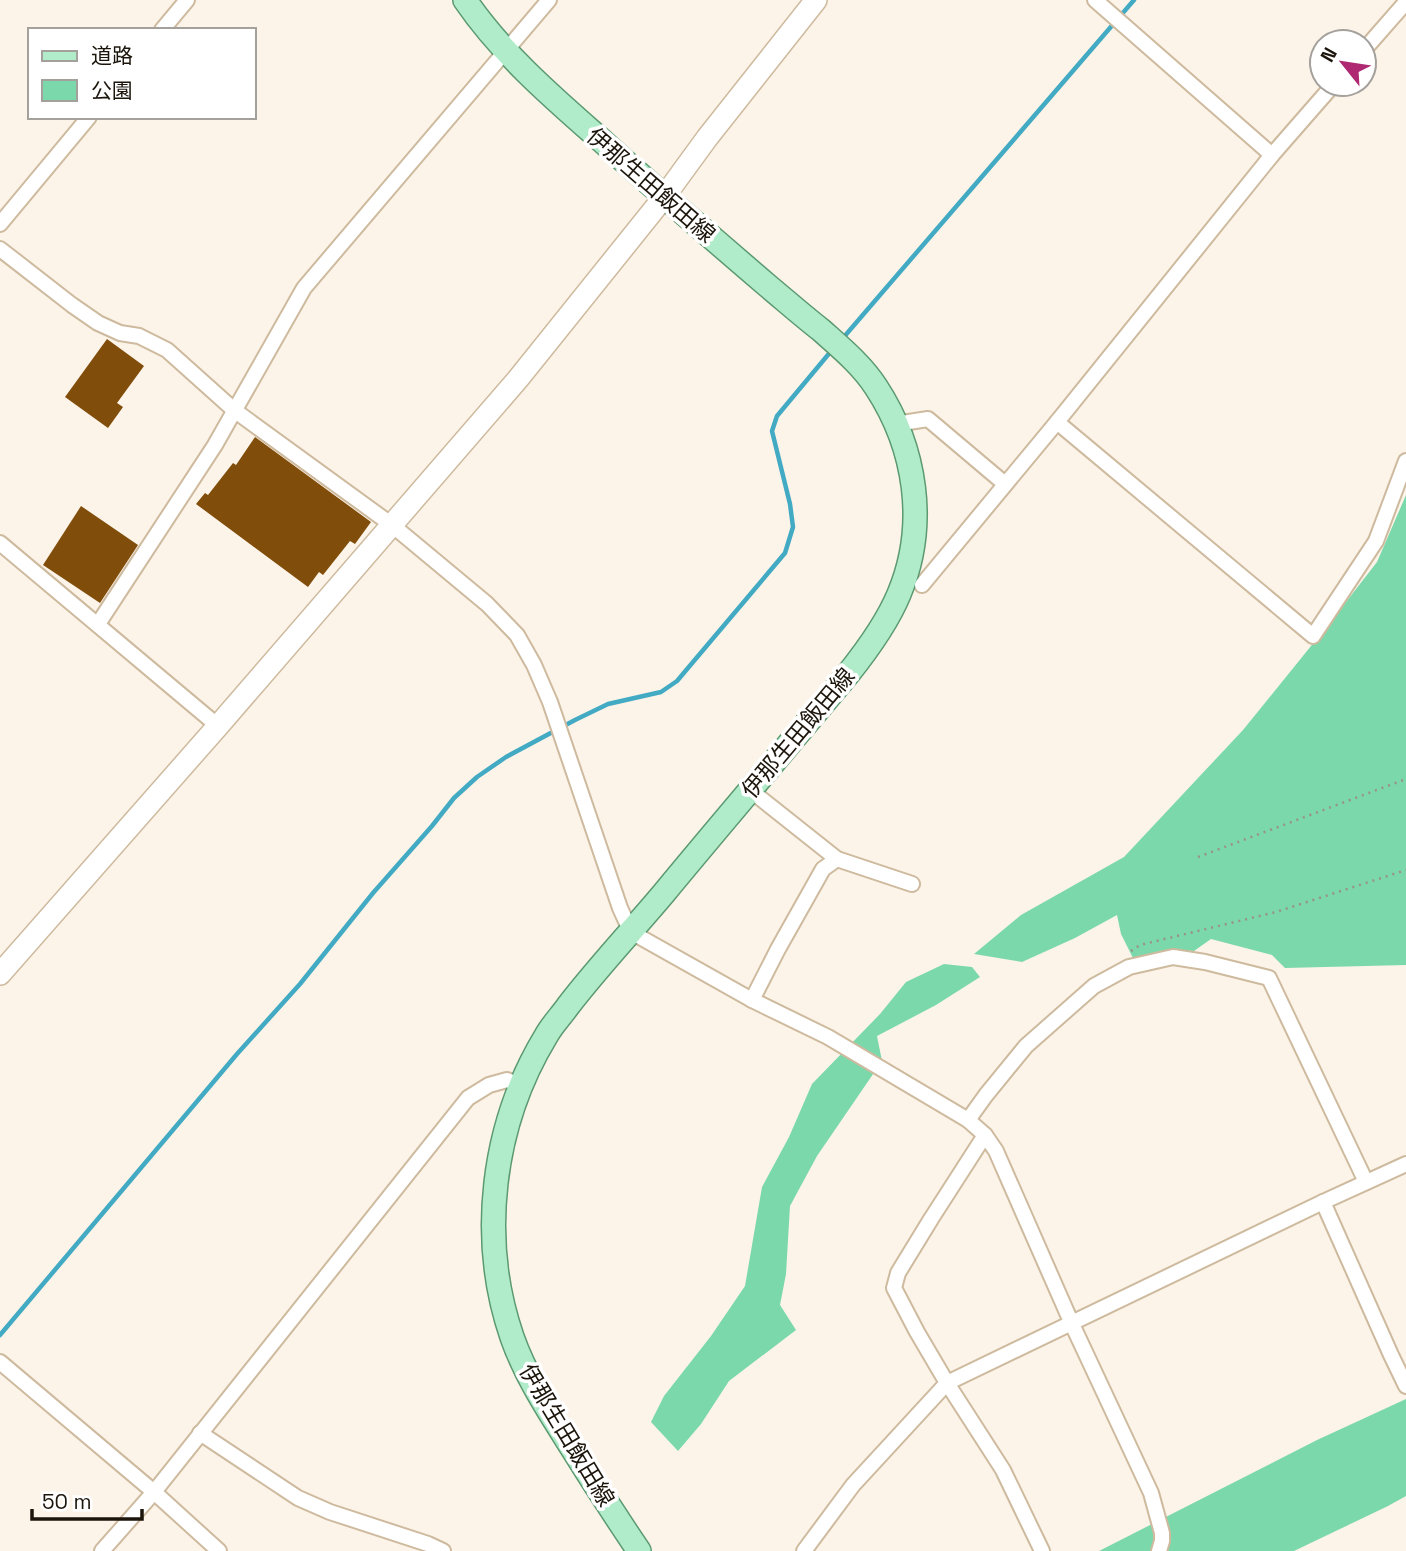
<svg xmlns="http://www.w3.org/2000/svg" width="1406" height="1551" viewBox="0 0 1406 1551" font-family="'Space Grotesk','Noto Sans JP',sans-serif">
	<rect width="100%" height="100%" fill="#fcf4e8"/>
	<g fill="#7bd8ab">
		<polygon points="1406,495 1406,965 1285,968 1272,955 1211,939 1194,951 1175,950 1133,958 1121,934 1117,915 1075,938 1022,962 974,954 1021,915 1124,857 1243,730 1332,620 1377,562"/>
		<polygon points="944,964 972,967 980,977 936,1005 877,1036 882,1061 817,1156 790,1206 786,1274 780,1305 796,1330 729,1381 701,1424 678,1451 651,1422 664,1396 711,1336 745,1286 762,1187 789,1137 812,1084 880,1014 906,982"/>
		<polygon points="1406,1399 1406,1496 1388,1506 1294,1551 1099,1551 1317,1440"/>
	</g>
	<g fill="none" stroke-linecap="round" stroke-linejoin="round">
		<g stroke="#43aac4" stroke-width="4.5">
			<polyline points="843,338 1134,0"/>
			<polyline points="0,1335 237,1054 300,984 373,893 432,826 454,798 477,777 506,757 575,720 608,704 661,692 677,681 785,553 793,527 790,504 772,431 777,416 832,350"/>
		</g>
	</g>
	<g fill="#814d0b">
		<polygon points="107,339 144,366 117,403 123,407 108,428 65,397"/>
		<polygon points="255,437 371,522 355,544 350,541 323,575 319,572 308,587 196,504 205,493 208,495 233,463 236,465"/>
		<polygon points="81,506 138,545 100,603 43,565"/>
	</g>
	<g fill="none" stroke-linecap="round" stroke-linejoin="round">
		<defs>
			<g id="street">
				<polyline points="1095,0 1272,155"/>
				<polyline points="162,30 187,0"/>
				<polyline points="1364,50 1406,2"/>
				<polyline points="0,224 89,117"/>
				<polyline points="0,249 72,305 98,323 120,333 139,336 167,350 234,410 392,525 487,604 517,635 534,665 550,702 620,908 631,932 752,1000 828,1037 968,1120 985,1135 996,1151 1072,1324 1151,1493 1162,1533 1162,1541 1159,1551"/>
				<polyline points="1057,422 1313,636 1376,541 1406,461"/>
				<polyline points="896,424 928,419 1005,484"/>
				<polyline points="0,543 218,726"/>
				<polyline points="922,585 1057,422 1272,155 1334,84"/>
				<polyline points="98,624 215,445 304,288 549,0"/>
				<polyline points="750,790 837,859 912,884"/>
				<polyline points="752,1000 778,949 823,869 837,859"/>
				<polyline points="968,1120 986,1095 1026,1046 1094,986 1129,967 1173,957 1205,962 1269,978 1366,1182"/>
				<polyline points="985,1135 931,1219 898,1273 894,1288 917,1332 947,1383 1003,1470 1042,1551"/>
				<polyline points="1323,1202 1391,1355 1406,1386"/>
				<polyline points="0,1362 154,1492 219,1551"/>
				<polyline points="200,1433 298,1498 330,1512 428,1544 443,1551"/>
				<polyline points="102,1551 154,1492 468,1098 489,1085 507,1080 521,1085"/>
				<polyline points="804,1551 853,1485 947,1383 1323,1202 1406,1164"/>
			</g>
			<polyline id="secondary" points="0,974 218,726 518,379 664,197 707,138 816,0"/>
			<path id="primary" d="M465,0C502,54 552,97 601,140C656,190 712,238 768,286C786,301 803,316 821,330C840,347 862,365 876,387C916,448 928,525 899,594C887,623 868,649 848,674C787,747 725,819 664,893C632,931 598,967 568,1006C561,1016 552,1025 546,1036C492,1125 478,1238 512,1337C525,1374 546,1407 567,1440C590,1477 614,1514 639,1551"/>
		</defs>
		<use href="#street" stroke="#ceba9e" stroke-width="18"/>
		<use href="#secondary" stroke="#ceba9e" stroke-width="24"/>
		<use href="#primary" stroke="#5b9970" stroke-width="26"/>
		<g stroke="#999287" stroke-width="2.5" stroke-dasharray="2 5" stroke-linecap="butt">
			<polyline points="1198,857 1406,779"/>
			<polyline points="1131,951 1140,945 1276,912 1406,870"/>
		</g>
		<use href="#street" stroke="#fff" stroke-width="14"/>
		<use href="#secondary" stroke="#fff" stroke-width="21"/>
		<use href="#primary" stroke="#b1ecca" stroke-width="23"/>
	</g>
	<g text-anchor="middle" stroke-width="7" stroke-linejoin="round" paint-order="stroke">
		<g font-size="23" fill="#1c150b" stroke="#fff">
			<text transform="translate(651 185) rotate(41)" y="8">伊那生田飯田線</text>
			<text transform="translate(798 733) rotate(-50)" y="8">伊那生田飯田線</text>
			<text transform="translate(567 1435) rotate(59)" y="8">伊那生田飯田線</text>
		</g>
	</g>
	<rect x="28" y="28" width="228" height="91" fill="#ffffff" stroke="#a4a19d" stroke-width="2"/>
	<rect x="42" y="51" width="35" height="10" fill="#b1ecca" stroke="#a4a19d" stroke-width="2"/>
	<text x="91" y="63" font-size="21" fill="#1c150b">道路</text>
	<rect x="42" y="80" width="35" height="21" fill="#7bd8ab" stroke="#a4a19d" stroke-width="2"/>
	<text x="91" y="98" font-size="21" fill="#1c150b">公園</text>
	<g transform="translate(1343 63) rotate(300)"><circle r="33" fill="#ffffff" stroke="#a4a19d" stroke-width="2"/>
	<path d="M0-5L12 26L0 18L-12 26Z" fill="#ae2971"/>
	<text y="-10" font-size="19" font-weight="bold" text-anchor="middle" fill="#1c150b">N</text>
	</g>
	<path d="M32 1509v10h110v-10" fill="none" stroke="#1c150b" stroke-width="3.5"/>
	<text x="42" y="1509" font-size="21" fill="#1c150b" stroke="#ffffff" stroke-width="5" paint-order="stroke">50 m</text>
</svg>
